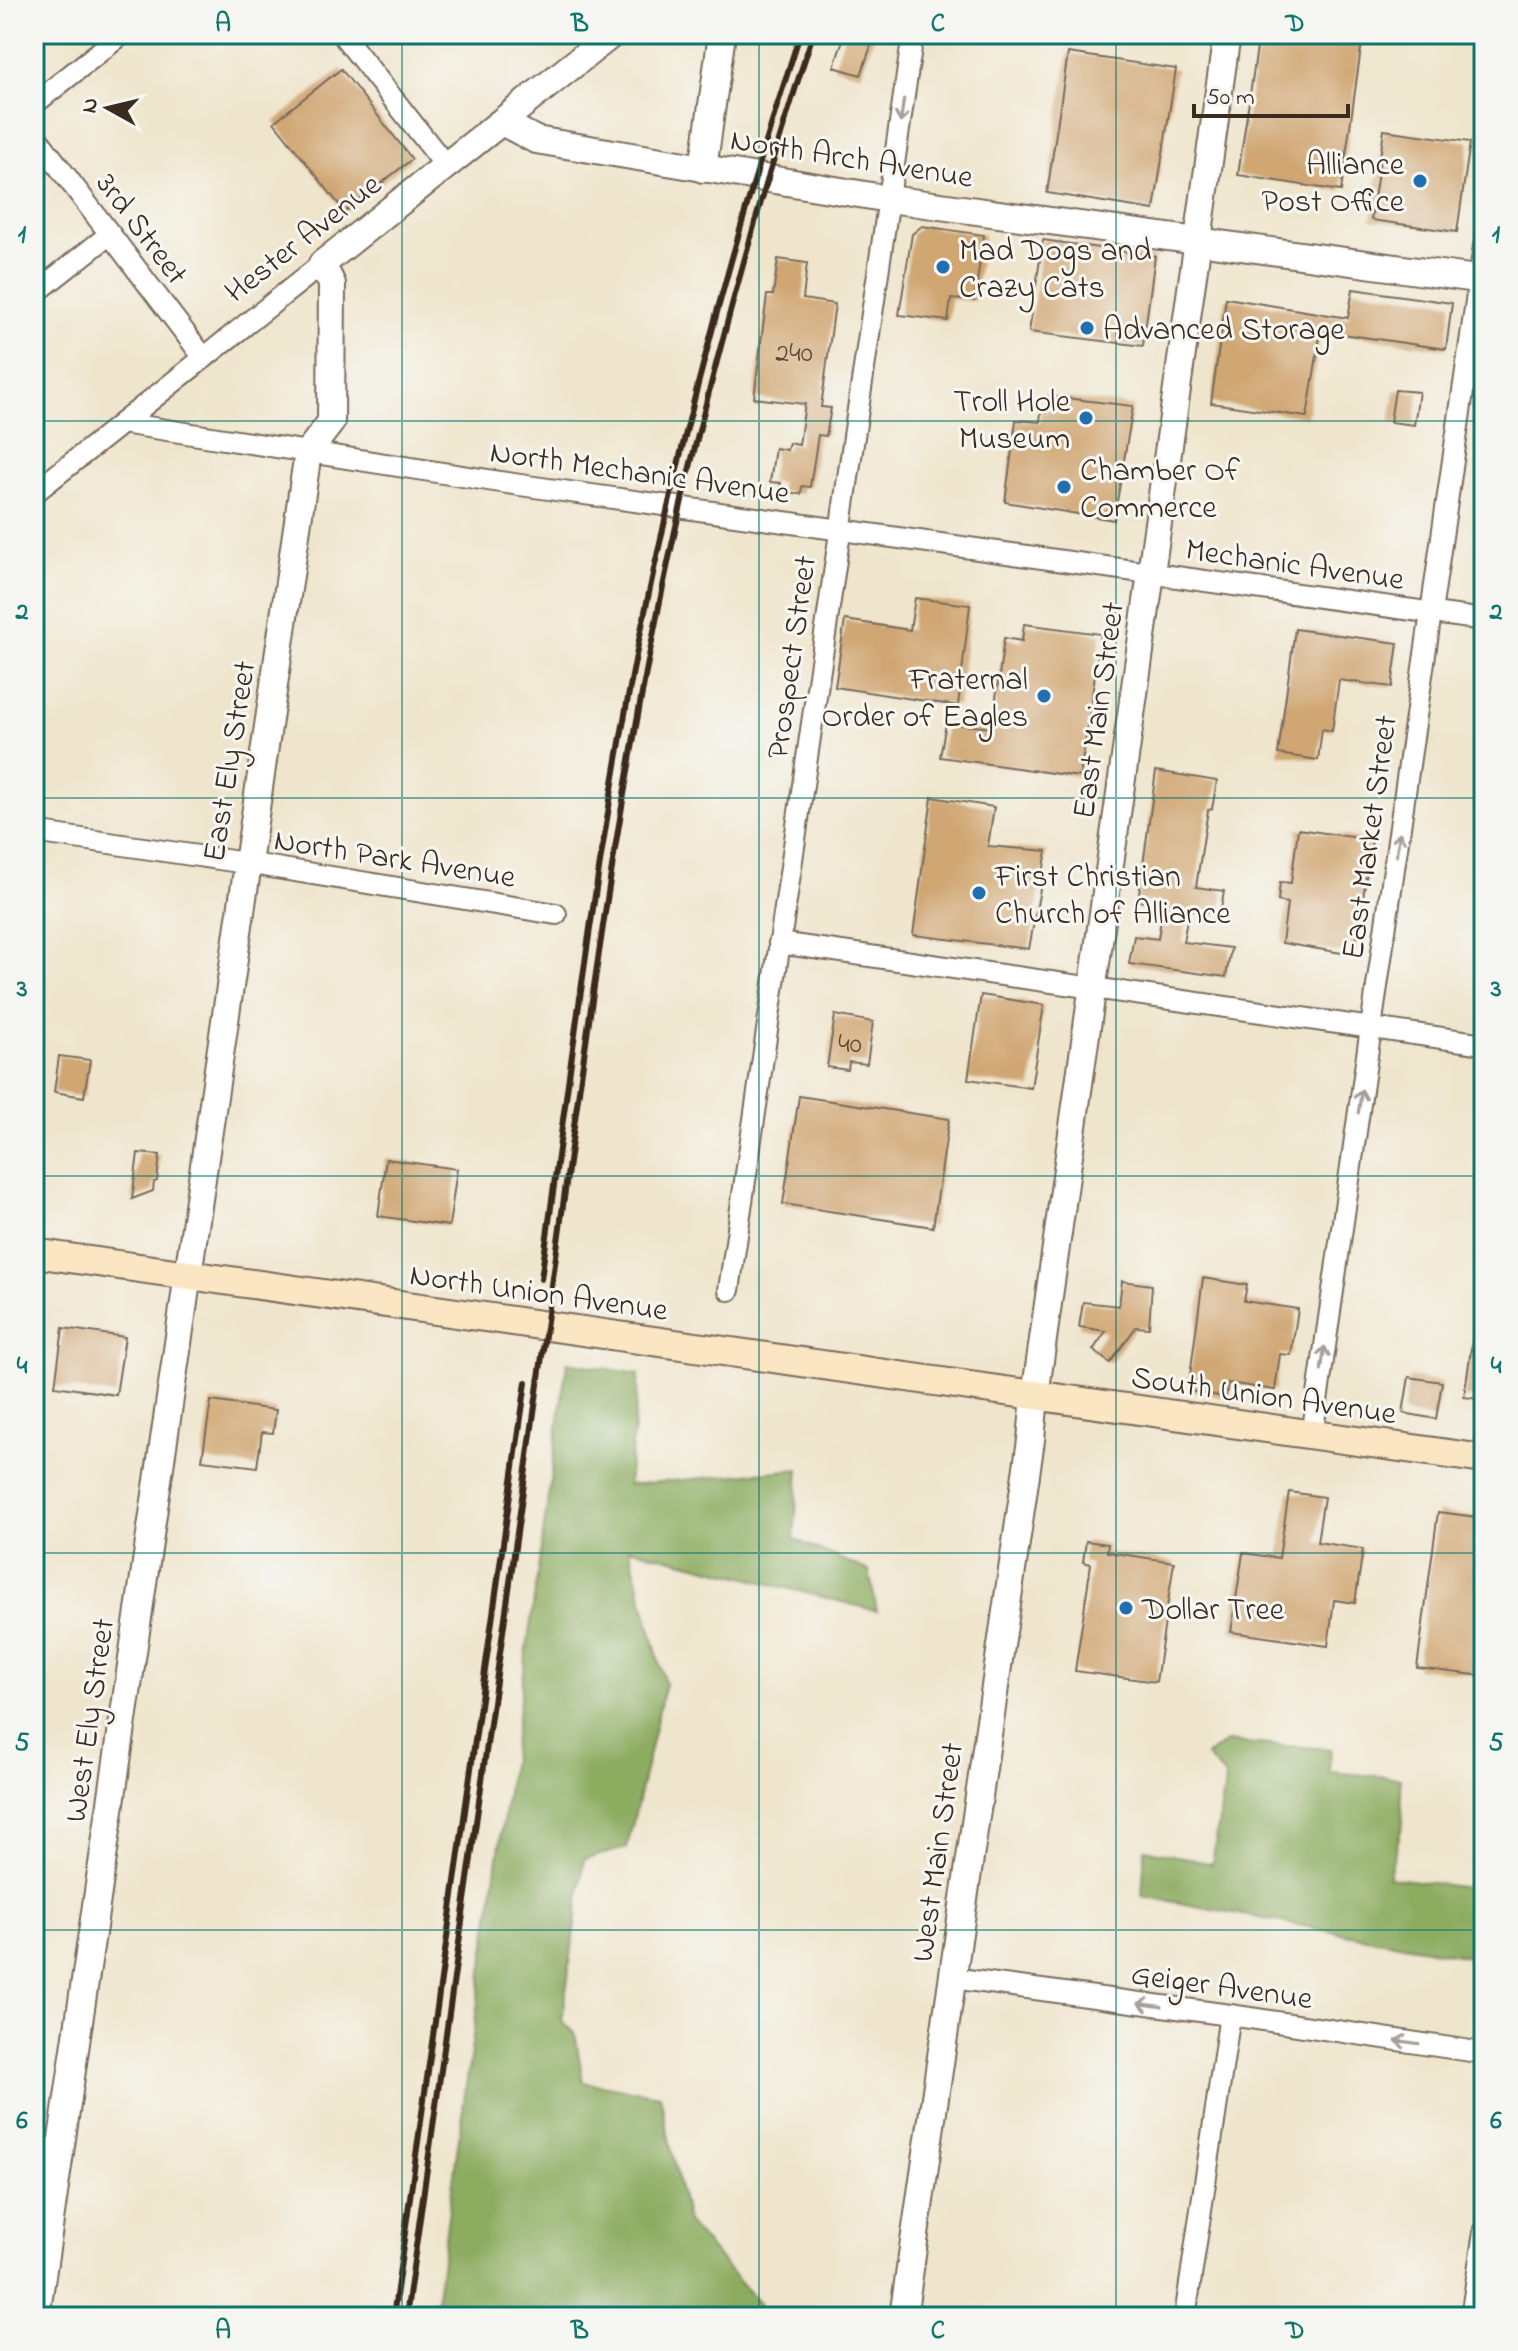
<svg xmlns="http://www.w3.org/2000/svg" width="1518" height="2351" viewBox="0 0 1518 2351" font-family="'Indie Flower',sans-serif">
	<rect width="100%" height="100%" fill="#f6f6f2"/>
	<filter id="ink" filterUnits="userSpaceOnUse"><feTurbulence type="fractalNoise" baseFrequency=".0125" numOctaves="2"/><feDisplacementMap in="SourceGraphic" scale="16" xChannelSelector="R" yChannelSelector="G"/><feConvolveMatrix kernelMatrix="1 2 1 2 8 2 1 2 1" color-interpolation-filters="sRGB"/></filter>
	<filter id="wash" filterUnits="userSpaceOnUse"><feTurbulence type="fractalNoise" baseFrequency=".006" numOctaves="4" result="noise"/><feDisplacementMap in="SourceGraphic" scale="32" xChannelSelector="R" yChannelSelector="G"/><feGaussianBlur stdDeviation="1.8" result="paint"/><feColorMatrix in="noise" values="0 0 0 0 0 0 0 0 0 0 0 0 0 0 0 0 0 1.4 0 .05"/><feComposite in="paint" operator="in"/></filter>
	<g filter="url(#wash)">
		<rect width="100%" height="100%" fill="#efe5cc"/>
		<g fill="#8cac60" stroke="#646b3f" stroke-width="2">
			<polygon points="567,1362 639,1374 628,1485 799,1469 794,1539 869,1571 877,1611 629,1548 665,1684 627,1848 584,1859 562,2021 575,2033 583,2082 660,2095 687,2222 761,2306 750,2317 434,2317"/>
			<polygon points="1227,1742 1331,1749 1329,1772 1400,1778 1403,1823 1388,1877 1484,1890 1484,1960 1142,1896 1145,1849 1212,1864 1226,1777 1206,1756"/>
		</g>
		<g id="blocks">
			<g fill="#d0a672">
				<polygon points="845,34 875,34 861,75 834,67"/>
				<polygon points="1259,34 1363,34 1341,191 1238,175"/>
				<polygon points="1068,53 1176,69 1154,210 1047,193"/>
				<polygon points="341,69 412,159 345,212 274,122"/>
				<polygon points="1384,130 1470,142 1457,232 1371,220"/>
				<polygon points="922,226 984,235 974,301 951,299 948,321 899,315 912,234"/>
				<polygon points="1043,240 1155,256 1143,346 1029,332"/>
				<polygon points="778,259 807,263 803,299 835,304 821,407 831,408 826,436 818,435 810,487 802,486 801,494 779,491 781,483 770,482 775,448 787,450 789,443 799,445 805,404 754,398 767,295 773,295"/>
				<polygon points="1353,289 1452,303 1446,349 1321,331 1307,417 1211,403 1226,298 1348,318"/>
				<polygon points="1395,390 1419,392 1414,425 1390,422"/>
				<polygon points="1048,396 1133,406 1114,520 1005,502 1016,420 1040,422 1041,412 1046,413"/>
				<polygon points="915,598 970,605 958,706 835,687 845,620 910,630"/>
				<polygon points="1024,624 1101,634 1080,777 940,757 946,723 992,728 1004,638 1022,641"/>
				<polygon points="1295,629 1398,643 1392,687 1339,680 1332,731 1322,729 1318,760 1278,754"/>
				<polygon points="1156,771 1217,781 1212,809 1208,810 1196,887 1224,891 1220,914 1189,909 1183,942 1231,948 1226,977 1129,964 1134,936 1158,939 1163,905 1138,901"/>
				<polygon points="932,797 994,807 988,846 1047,851 1029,949 913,935"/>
				<polygon points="1298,829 1372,840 1354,955 1282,943 1287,903 1278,901 1280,882 1291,883"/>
				<polygon points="981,995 1044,1005 1031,1088 968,1079"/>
				<polygon points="835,1015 873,1022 867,1064 849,1062 848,1070 827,1067"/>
				<polygon points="59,1056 90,1060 84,1097 54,1092"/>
				<polygon points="799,1096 949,1119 933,1227 783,1204"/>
				<polygon points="138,1153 160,1155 157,1181 154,1182 153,1191 132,1199"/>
				<polygon points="386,1159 457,1169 449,1226 378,1216"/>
				<polygon points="1203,1278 1247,1285 1244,1301 1298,1309 1291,1355 1280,1354 1275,1390 1228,1383 1226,1397 1188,1391"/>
				<polygon points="1122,1281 1152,1285 1149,1328 1136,1327 1110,1363 1093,1350 1106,1331 1079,1327 1083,1302 1119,1306"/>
				<polygon points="63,1328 125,1337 116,1395 55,1386"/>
				<polygon points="1474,1329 1484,1329 1484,1400 1464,1397"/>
				<polygon points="1409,1377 1442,1382 1436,1419 1403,1413"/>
				<polygon points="211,1401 276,1410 273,1433 262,1432 257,1467 202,1460"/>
				<polygon points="1289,1492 1324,1497 1317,1542 1363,1549 1355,1603 1334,1600 1328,1646 1231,1632 1243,1553 1279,1558"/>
				<polygon points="1438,1512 1484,1518 1484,1676 1417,1668"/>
				<polygon points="1086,1541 1108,1544 1107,1552 1174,1562 1156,1682 1075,1671 1091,1564 1083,1562"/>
			</g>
		</g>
	</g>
	<g filter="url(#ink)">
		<use href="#blocks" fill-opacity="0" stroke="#7a6b5b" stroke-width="2"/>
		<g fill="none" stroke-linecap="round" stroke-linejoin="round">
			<defs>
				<g id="minor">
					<polyline points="342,34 446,166"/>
					<polyline points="34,104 122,34"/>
					<polyline points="34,134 204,358"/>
					<polyline points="34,294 110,234"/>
					<polyline points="122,423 520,485 1484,620"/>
					<polyline points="34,493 322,264"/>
					<polyline points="34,832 246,863 556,914"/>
					<polyline points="779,943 1484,1044"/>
					<polyline points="729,1290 913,34"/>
					<polyline points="1312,1436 1484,246"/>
					<polyline points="952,1978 1230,2015 1484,2053"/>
					<polyline points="1185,2317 1230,2015"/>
					<polyline points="1471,2317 1484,2232"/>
				</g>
				<g id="tertiary">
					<polyline points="502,122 536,140 889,199 1484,280"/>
					<polyline points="703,169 722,34"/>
					<polyline points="36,2317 308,452 331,422 332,284 322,264 612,34"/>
					<polyline points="903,2317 1031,1440 1035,1396 1227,34"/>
				</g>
				<polyline id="secondary" points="34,1253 1484,1459"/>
			</defs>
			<use href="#minor" stroke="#7a6b5b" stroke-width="24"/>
			<use href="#tertiary" stroke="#7a6b5b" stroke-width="30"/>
			<use href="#secondary" stroke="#7a6b5b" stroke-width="32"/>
			<use href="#minor" stroke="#fff" stroke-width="20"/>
			<use href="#tertiary" stroke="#fff" stroke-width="26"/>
			<use href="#secondary" stroke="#fbe6c4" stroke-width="28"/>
			<g stroke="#3b2a1e" stroke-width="6">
				<path d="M541,1279C571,1066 597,852 639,640C681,435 735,233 800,34"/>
				<polyline points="393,2317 526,1382"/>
				<path d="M406,2317C452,1990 499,1662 545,1335C585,1051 620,763 686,483C723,332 764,182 813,34"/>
			</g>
		</g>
		<defs><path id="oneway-shaft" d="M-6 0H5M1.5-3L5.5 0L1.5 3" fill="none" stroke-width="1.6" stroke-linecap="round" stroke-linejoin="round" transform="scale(2)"/></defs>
		<g stroke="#a79f9a">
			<use href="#oneway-shaft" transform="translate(902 111) rotate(98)"/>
			<use href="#oneway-shaft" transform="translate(1398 844) rotate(-82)"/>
			<use href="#oneway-shaft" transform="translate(1360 1101) rotate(-82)"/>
			<use href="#oneway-shaft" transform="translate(1323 1358) rotate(-82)"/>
			<use href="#oneway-shaft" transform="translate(1150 2005) rotate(-172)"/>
			<use href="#oneway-shaft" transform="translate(1407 2042) rotate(-172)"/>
		</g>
	</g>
	<path fill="none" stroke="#0f766e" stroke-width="2" stroke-opacity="0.55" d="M402,34V2317M759,34V2317M1116,34V2317M34,421H1484M34,798H1484M34,1176H1484M34,1553H1484M34,1930H1484"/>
	<g fill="#1f6fb2" stroke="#f6f6f2" stroke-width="3">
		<circle cx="1420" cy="181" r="8"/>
		<circle cx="943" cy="267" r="8"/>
		<circle cx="1087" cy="328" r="8"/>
		<circle cx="1086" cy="418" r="8"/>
		<circle cx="1064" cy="487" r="8"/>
		<circle cx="1044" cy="696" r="8"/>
		<circle cx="979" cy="893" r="8"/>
		<circle cx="1126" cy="1608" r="8"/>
	</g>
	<g text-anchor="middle" stroke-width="6" stroke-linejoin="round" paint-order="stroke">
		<g font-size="28" fill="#604933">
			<text x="794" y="361">240</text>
			<text x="850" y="1052">40</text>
		</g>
		<g font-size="32" fill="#3b2a1e" stroke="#f6f6f2">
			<text transform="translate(852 157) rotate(9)" y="11">North Arch Avenue</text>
			<text transform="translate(143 228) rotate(53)" y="11">3rd Street</text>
			<text transform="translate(302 237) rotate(-38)" y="11">Hester Avenue</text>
			<text transform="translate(640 471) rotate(8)" y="11">North Mechanic Avenue</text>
			<text transform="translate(1295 563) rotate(8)" y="11">Mechanic Avenue</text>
			<text transform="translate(790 657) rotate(-82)" y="11">Prospect Street</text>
			<text transform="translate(1097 710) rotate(-82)" y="11">East Main Street</text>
			<text transform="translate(228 761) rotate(-81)" y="11">East Ely Street</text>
			<text transform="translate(1368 837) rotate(-82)" y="11">East Market Street</text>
			<text transform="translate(395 857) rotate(9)" y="11">North Park Avenue</text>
			<text transform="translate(539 1291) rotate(8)" y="11">North Union Avenue</text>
			<text transform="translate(1264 1394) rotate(8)" y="11">South Union Avenue</text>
			<text transform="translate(88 1720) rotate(-82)" y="11">West Ely Street</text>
			<text transform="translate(936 1852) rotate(-82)" y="11">West Main Street</text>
			<text transform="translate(1222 1985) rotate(8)" y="11">Geiger Avenue</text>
		</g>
		<g font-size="32" fill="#3b2a1e" stroke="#f6f6f2" text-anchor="start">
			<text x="1404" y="174" text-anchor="end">Alliance<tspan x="1404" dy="37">Post Office</tspan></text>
			<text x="959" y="260">Mad Dogs and<tspan x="959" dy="37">Crazy Cats</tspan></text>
			<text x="1103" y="339">Advanced Storage</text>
			<text x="1070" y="411" text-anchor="end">Troll Hole<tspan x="1070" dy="37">Museum</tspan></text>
			<text x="1080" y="480">Chamber Of<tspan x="1080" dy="37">Commerce</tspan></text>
			<text x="1028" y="689" text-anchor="end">Fraternal<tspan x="1028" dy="37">Order of Eagles</tspan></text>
			<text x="995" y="886">First Christian<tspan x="995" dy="37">Church of Alliance</tspan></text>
			<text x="1142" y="1619">Dollar Tree</text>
		</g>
	</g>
	<rect width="1518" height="2351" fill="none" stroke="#f6f6f2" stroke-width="88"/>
	<g transform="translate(108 108) rotate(278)" stroke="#f6f6f2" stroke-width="6" paint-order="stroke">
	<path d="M0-6L14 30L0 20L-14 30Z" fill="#3b2a1e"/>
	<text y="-12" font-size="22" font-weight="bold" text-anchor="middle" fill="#3b2a1e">N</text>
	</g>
	<path d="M1194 104v12h154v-12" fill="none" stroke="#3b2a1e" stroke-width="4"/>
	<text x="1206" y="104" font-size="24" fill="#3b2a1e" stroke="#f6f6f2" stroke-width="6" paint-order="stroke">50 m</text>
	<rect x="44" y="44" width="1430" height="2263" fill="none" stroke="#0f766e" stroke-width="3"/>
	<g font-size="26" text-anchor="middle" font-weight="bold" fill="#0f766e">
		<text x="223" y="31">A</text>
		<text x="580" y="31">B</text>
		<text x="938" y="31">C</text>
		<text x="1295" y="31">D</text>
		<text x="22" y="242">1</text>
		<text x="1496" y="242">1</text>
		<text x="22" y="619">2</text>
		<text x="1496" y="619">2</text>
		<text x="22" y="996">3</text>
		<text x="1496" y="996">3</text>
		<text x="22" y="1373">4</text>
		<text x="1496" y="1373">4</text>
		<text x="22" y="1750">5</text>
		<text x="1496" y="1750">5</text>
		<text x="22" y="2128">6</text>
		<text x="1496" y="2128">6</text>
		<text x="223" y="2338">A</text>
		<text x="580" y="2338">B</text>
		<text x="938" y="2338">C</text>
		<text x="1295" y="2338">D</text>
	</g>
</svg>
